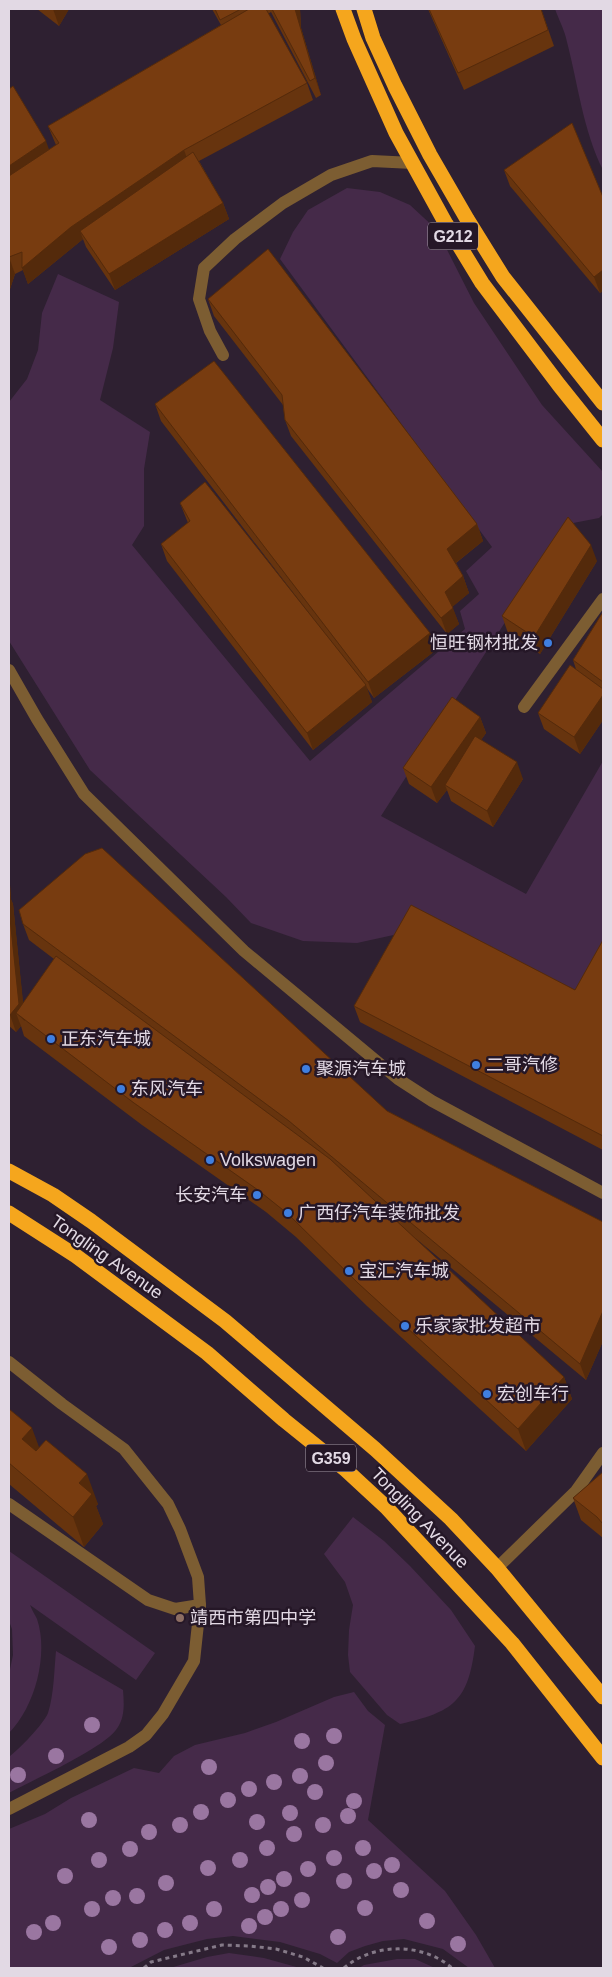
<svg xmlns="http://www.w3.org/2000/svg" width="612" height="1977" viewBox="0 0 612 1977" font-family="Arial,'Noto Sans SC',sans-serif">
	<rect width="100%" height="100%" fill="#2e2031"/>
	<g fill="#452a49">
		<path d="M555,9H603V170C583,130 578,84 567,42C565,31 559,20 555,9Z"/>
		<polygon points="347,188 380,192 410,205 437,230 474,303 542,405 603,472 603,514 599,518 568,524 381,816 526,894 603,761 603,950 577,996 398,934 357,943 303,941 251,923 226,897 90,770 9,641 9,402 27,379 38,350 42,313 58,274 119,302 113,348 100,400 150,432 144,469 144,526 132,545 310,761 465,629 460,611 479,594 466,571 492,547 280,259 293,232 308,210"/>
		<path d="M353,1517L384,1541L410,1566L451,1610L475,1646C468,1702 453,1712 400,1724L387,1715L350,1672L348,1655L349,1630L353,1605L345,1582L324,1554Z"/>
		<path d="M9,1551L155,1653L136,1680L30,1605C32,1610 35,1615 37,1619C49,1654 35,1707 9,1733V1674L13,1655L12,1629L9,1621Z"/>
		<path d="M56,1651L123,1690C124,1703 125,1716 118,1727C106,1748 32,1780 9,1793V1757C19,1749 43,1725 48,1713C54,1694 54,1671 56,1651Z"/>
		<polygon points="354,1692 368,1711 385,1725 368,1820 445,1891 476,1935 495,1968 469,1968 443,1949 404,1939 383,1941 365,1946 349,1952 337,1963 320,1954 280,1942 233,1936 207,1939 164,1950 129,1968 9,1968 9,1829 45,1814 71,1798 134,1768 159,1773 174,1756 195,1745 245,1733 276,1722 334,1697"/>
		<polygon points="229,1953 264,1958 300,1968 170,1968 207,1957"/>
		<polygon points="397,1959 415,1959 435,1968 359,1968 364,1965"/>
	</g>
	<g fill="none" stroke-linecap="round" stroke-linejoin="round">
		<g stroke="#857a88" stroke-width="3" stroke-dasharray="4 4" stroke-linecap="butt">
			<polyline points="144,1968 151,1962 222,1945 250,1946 276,1949 303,1957 323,1968"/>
			<path d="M344,1968C373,1943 422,1942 452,1968"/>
		</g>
		<g stroke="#7c5d32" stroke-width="12">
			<polyline points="223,355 210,331 199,299 204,268 235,239 283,203 331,175 372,161 413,163"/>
			<polyline points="9,670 37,719 84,794 244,951 398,1079 432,1101 603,1193"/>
			<polyline points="524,707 603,599"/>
			<polyline points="9,1362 62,1404 124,1449 168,1504 180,1529 198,1577 200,1605 194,1661 163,1714 146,1735 129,1747 9,1809"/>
			<polyline points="9,1504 148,1600 175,1609 200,1605"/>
			<polyline points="497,1568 576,1491 603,1453"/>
		</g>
		<g stroke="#f5a61d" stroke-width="15">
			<polyline points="343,9 354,39 396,133 446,224 482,283 559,385 603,440"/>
			<polyline points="364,9 373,38 395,86 430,155 467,219 503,277 603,403"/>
			<polyline points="9,1171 53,1195 91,1221 225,1321 375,1449 451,1519 497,1568 603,1697"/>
			<polyline points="9,1213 76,1256 207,1353 284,1420 346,1470 386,1507 512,1643 603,1758"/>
		</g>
	</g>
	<g fill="#9a76a1">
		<circle cx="92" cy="1725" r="8"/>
		<circle cx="334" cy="1736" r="8"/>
		<circle cx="302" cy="1741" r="8"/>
		<circle cx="56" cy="1756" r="8"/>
		<circle cx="326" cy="1763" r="8"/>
		<circle cx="209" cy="1767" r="8"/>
		<circle cx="18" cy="1775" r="8"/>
		<circle cx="300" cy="1776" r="8"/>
		<circle cx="274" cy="1782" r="8"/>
		<circle cx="249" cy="1789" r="8"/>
		<circle cx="315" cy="1792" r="8"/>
		<circle cx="228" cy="1800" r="8"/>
		<circle cx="354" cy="1801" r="8"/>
		<circle cx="201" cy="1812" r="8"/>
		<circle cx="290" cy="1813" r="8"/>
		<circle cx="348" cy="1816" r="8"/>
		<circle cx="89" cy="1820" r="8"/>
		<circle cx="257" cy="1822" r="8"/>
		<circle cx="180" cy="1825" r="8"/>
		<circle cx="323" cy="1825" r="8"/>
		<circle cx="149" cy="1832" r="8"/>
		<circle cx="294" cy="1834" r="8"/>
		<circle cx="267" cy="1848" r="8"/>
		<circle cx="363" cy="1848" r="8"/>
		<circle cx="130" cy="1849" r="8"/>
		<circle cx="334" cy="1858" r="8"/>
		<circle cx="99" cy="1860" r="8"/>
		<circle cx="240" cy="1860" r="8"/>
		<circle cx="392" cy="1865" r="8"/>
		<circle cx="208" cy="1868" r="8"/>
		<circle cx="308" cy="1869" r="8"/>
		<circle cx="374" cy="1871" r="8"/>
		<circle cx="65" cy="1876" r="8"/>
		<circle cx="284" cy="1879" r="8"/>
		<circle cx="344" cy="1881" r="8"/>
		<circle cx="166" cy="1883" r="8"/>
		<circle cx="268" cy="1887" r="8"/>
		<circle cx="401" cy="1890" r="8"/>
		<circle cx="252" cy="1895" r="8"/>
		<circle cx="137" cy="1896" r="8"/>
		<circle cx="113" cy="1898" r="8"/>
		<circle cx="302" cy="1900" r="8"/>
		<circle cx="365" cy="1908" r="8"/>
		<circle cx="92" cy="1909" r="8"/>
		<circle cx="214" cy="1909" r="8"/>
		<circle cx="281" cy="1909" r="8"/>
		<circle cx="265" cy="1917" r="8"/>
		<circle cx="427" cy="1921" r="8"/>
		<circle cx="53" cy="1923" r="8"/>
		<circle cx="190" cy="1923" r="8"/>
		<circle cx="249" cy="1926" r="8"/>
		<circle cx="165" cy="1930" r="8"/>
		<circle cx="34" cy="1932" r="8"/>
		<circle cx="338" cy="1937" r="8"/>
		<circle cx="140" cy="1940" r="8"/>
		<circle cx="458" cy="1944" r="8"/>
		<circle cx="109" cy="1947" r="8"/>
	</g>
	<g fill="#67340e">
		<polygon points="37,9 69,9 59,26"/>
		<polygon points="212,9 300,9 301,28 321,95 316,98 271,12 268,14 307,83 313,100 199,161 223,203 229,219 115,290 86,247 83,239 77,244 28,284 23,270 15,274 9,292 9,89 49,150 56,145 48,126 221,25"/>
		<polygon points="428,9 541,9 554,46 464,90"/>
		<polygon points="504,170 603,197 603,291 600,293 510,186"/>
		<polygon points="208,299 477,524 483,541 456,563 463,576 469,593 452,607 459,624 447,634 291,436 285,420 283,405 214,316"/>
		<polygon points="155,404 430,633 436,650 374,698 366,687 372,702 313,750 167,561 161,544 188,523 180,503 335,647 161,421"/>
		<polygon points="597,561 540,654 508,633 502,616"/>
		<polygon points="603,612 603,720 580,754 544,729 538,713 576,669 573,660"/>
		<polygon points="480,717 486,733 481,740 523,779 493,827 451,801 447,790 437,803 409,784 403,768"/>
		<polygon points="9,870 11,900 13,904 23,1004 54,959 29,940 23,924 603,1222 603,1341 586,1380 414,1237 564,1377 572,1399 526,1451 367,1306 296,1237 266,1212 142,1125 24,1036 21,1026 16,1032 9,1026"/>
		<polygon points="603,940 603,1150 360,1022 354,1006 575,990"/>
		<polygon points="9,1409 39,1448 98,1504 96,1506 103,1524 84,1547 9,1484"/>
		<polygon points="603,1472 603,1538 581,1520 573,1498"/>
	</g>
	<g fill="#542a0b">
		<polygon points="53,9 69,9 59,26"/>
		<polygon points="295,9 300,9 301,28 321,95 315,78"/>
		<polygon points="46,141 52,158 9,187 9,166"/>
		<polygon points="184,150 190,166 80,231 83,239 77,244 28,284 22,268 71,227"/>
		<polygon points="223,203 229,219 115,290 109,274"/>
		<polygon points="9,257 15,274 9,292"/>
		<polygon points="603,270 603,291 600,293 594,277"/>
		<polygon points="477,524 483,541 453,565 447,549"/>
		<polygon points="591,545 597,561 540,654 534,637"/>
		<polygon points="463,576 469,593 451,608 445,592"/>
		<polygon points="453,608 459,624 447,634 441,618"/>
		<polygon points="430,633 436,650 374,698 368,682"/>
		<polygon points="366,685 372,702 313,750 307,733"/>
		<polygon points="603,695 603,720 580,754 574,737"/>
		<polygon points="480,717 486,733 448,787 445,785 447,790 437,803 431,787"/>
		<polygon points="517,762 523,779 493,827 487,811"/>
		<polygon points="9,870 11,900 9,893"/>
		<polygon points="9,894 13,904 25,1021 16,1013 21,1026 16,1032 10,1015"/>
		<polygon points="603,1311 603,1341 586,1380 580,1364"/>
		<polygon points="564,1377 572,1399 526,1451 518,1429"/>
		<polygon points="32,1428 43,1458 22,1439"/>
		<polygon points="87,1474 98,1504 96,1506 103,1524 84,1547 73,1517 79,1483"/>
	</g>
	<g fill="#783c10" stroke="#542a0b">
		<polygon points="215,9 241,9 220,20"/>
		<polygon points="249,9 266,9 307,83 184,150 71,227 22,268 22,252 9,257 9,259 9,176 59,143 48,126"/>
		<polygon points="272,9 295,9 315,78 310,81"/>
		<polygon points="429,9 541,9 548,30 458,73"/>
		<polygon points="13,86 46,141 9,166 9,89"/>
		<polygon points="572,123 603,197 603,270 594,277 504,170"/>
		<polygon points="193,152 223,203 109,274 80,231"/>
		<polygon points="268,249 477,524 447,549 463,576 445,592 453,608 441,618 285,420 282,395 208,299"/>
		<polygon points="214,361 430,633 368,682 155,404"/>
		<polygon points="205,482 366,685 307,733 161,544 190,521 180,503"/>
		<polygon points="568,517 591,545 534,637 502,616"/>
		<polygon points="603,612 603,682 573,660"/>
		<polygon points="570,665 603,689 603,695 574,737 538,713"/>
		<polygon points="452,697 480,717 431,787 403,768"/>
		<polygon points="475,736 517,762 487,811 445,785"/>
		<polygon points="102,848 387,1111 603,1222 603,1311 580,1364 289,1121 23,924 19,910 85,854"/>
		<polygon points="411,905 575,990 603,940 603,1136 354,1006"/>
		<polygon points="9,909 19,1004 10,1015 9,1014"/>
		<polygon points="56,956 330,1159 564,1377 518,1429 359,1284 288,1214 258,1190 134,1103 16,1013"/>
		<polygon points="9,1409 32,1428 22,1439 36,1451 46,1440 87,1474 79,1483 92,1494 73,1517 9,1463"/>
		<polygon points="603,1472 603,1524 597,1517 573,1498"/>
	</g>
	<g fill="#3f7fe0" stroke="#251727" stroke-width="2">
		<circle cx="548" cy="643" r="5"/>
		<circle cx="51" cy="1039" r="5"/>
		<circle cx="476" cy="1065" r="5"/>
		<circle cx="306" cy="1069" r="5"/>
		<circle cx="121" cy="1089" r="5"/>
		<circle cx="210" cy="1160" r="5"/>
		<circle cx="257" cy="1195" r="5"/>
		<circle cx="288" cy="1213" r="5"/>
		<circle cx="349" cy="1271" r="5"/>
		<circle cx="405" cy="1326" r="5"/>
		<circle cx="487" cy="1394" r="5"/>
	</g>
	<circle fill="#8d6e63" stroke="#251727" stroke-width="2" cx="180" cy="1618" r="5"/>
	<g text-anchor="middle" stroke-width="5" stroke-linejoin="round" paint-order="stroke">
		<g fill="#251727" stroke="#a99fab" stroke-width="1">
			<rect x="428" y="222.5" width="50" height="27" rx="4"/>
			<rect x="306" y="1444.5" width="50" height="27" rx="4"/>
		</g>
		<g font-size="16" font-weight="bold" fill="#e2d9e4">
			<text x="453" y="242">G212</text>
			<text x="331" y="1464">G359</text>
		</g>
		<g font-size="18" fill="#e2d9e4" stroke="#251727" text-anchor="start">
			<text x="538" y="649" text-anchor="end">恒旺钢材批发</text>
			<text x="61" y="1045">正东汽车城</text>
			<text x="486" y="1071">二哥汽修</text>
			<text x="316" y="1075">聚源汽车城</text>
			<text x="131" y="1095">东风汽车</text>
			<text x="220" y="1166">Volkswagen</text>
			<text x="247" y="1201" text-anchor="end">长安汽车</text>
			<text x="298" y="1219">广西仔汽车装饰批发</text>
			<text x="359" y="1277">宝汇汽车城</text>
			<text x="415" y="1332">乐家家批发超市</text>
			<text x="497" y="1400">宏创车行</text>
			<text x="190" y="1624">靖西市第四中学</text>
		</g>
		<g font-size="18" fill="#e2d9e4" stroke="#251727">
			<text transform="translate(107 1257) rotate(35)" y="6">Tongling Avenue</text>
			<text transform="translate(420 1518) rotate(46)" y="6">Tongling Avenue</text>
		</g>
	</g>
	<rect width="612" height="1977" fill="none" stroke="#e2d9e4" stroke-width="20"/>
</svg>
